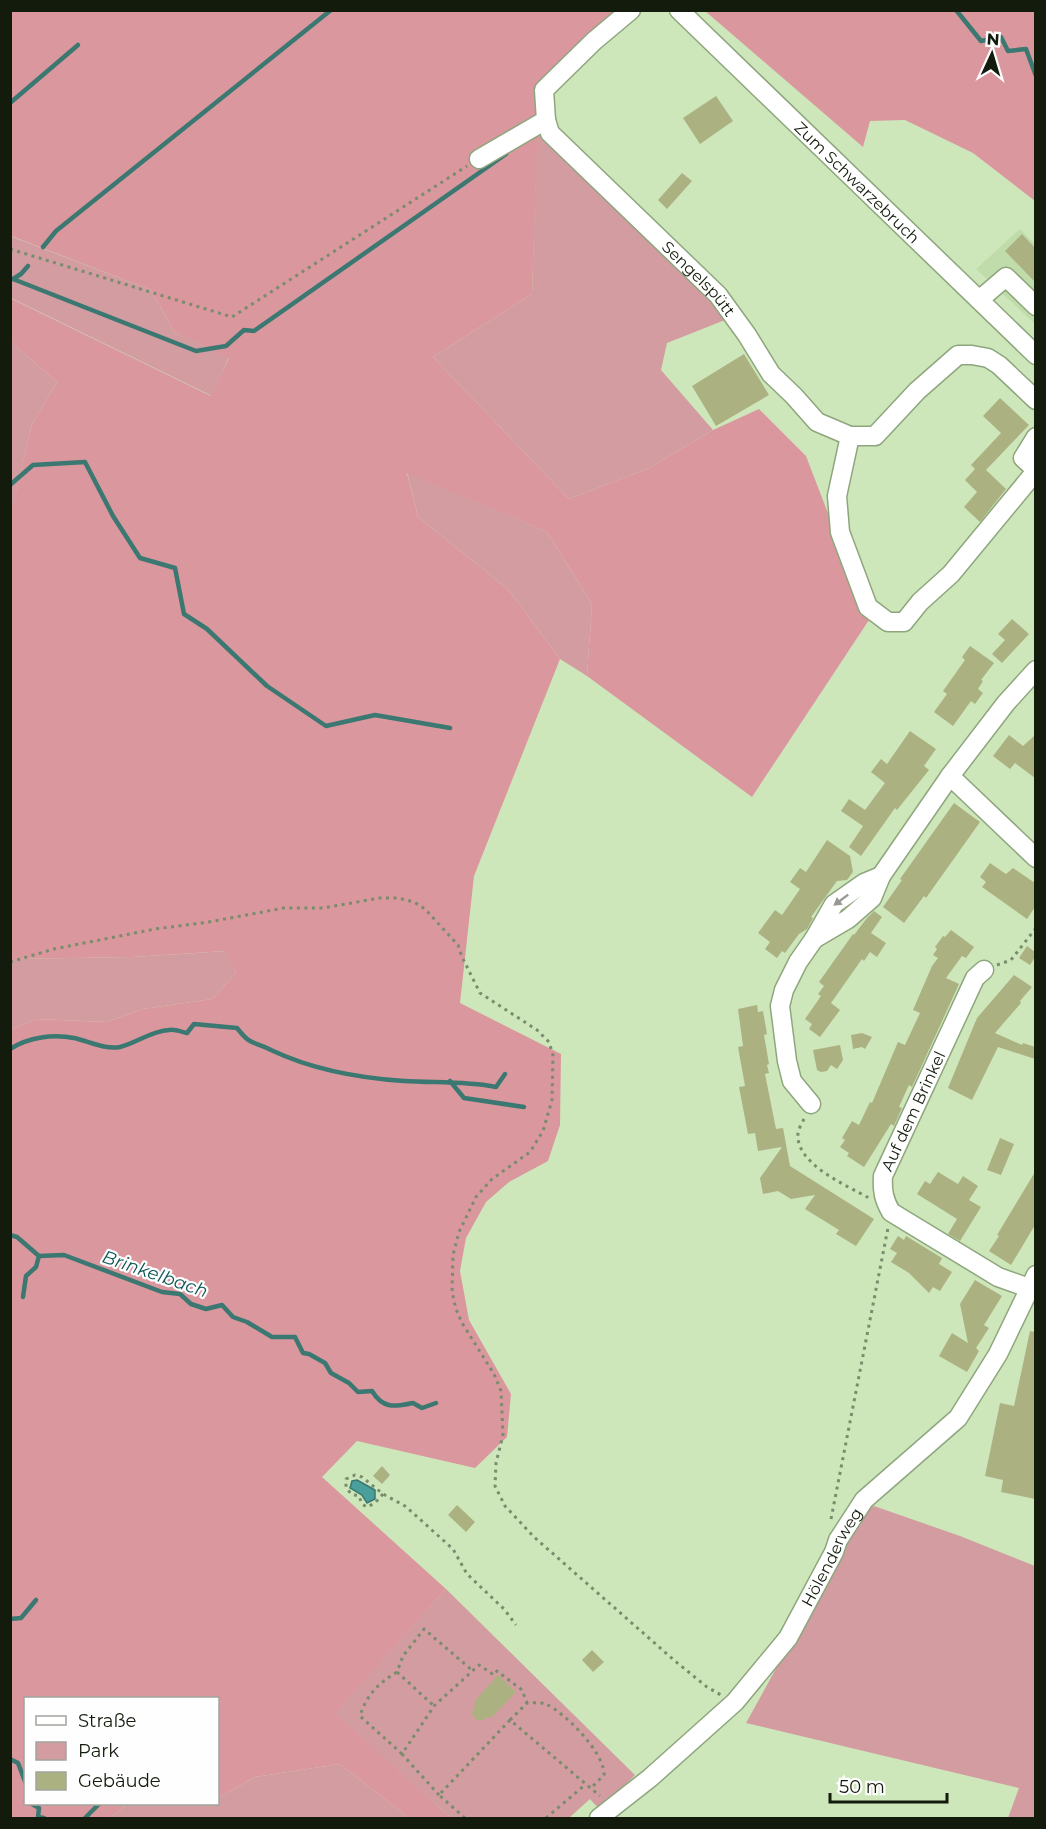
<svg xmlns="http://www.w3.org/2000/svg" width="1046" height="1829" viewBox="0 0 1046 1829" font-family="Montserrat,sans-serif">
	<rect width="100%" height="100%" fill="#cde7bb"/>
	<polygon fill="#bfdcaa" points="1020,229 1035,244 1035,324 976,269"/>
	<g fill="#d39ca1">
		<polygon points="537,129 730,318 667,343 661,370 713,430 649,468 569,499 433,357 532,294"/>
		<polygon points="10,236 151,290 175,333 229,357 212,396 11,298"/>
		<polygon points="11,342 57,382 32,424 13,505 11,505"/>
		<polygon points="407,472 547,532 592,604 587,676 560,659 508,589 418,517"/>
		<polygon points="227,951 236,973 212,999 143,1009 106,1022 36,1019 11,1030 10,959 132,957"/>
		<polygon points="874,1506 960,1536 1035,1566 1035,1818 1008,1818 1019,1788 746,1723 863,1511"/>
		<polygon points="446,1589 635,1775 600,1810 590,1799 569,1818 451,1818 334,1713"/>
		<polygon points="340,1764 409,1818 110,1818 127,1804 218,1804 218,1798 255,1777"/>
	</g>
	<g fill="#db979e">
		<polygon points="11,11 619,11 539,90 532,294 433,357 569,499 649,468 713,430 759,409 806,456 869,620 752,797 587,676 592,604 547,532 407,473 418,517 508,589 560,659 474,876 460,1003 561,1054 560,1125 548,1161 509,1182 486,1202 466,1238 460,1271 469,1320 511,1394 507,1437 475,1468 357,1441 322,1477 446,1589 335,1713 451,1818 409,1818 340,1764 255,1777 218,1798 218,1698 26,1698 26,1804 208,1804 127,1804 110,1818 11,1818 11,1030 36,1019 106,1022 143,1009 212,999 236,973 226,951 132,957 11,959 11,505 13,504 32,424 57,382 11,342 10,298 211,396 229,358 175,333 151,290 11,236"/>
		<polygon points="705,11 1035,11 1035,201 973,153 905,120 870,121 863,147"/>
	</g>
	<polygon fill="#4a9f9c" stroke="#3a7871" stroke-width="1.5" points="357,1480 375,1490 375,1499 367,1503 362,1495 350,1488 352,1481"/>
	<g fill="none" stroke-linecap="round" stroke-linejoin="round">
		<g stroke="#3a7871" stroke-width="4.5">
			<polyline points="956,10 981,41 1001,37 1008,51 1026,49 1036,76"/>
			<polyline points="10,103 78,45"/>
			<polyline points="43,247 56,231 331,10"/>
			<polyline points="13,279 196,351 226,346 244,330 254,331 506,154"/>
			<polyline points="13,279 21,274 28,266"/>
			<polyline points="10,485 33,465 85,462 113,516 140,558 175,568 184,614 207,629 267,686 326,726 375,715 450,728"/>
			<path d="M10,1049C29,1037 53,1034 74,1038C88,1041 105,1050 120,1047C136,1043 151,1031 169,1030C175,1029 182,1032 187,1033L194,1024L237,1028C252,1047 252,1040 271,1050C313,1070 358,1078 404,1081C436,1083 465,1081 496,1087L505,1074"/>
			<polyline points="450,1081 464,1098 524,1107"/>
			<path d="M10,1235L17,1237L39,1256L64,1255L162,1292L180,1294L191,1304L206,1309L222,1305L233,1317L247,1322L272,1337H295L303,1353L309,1354L325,1363L331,1373L349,1383L358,1392L372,1391C383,1409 394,1407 413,1403L422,1408L436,1403"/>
			<polyline points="23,1297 26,1276 36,1267 39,1256"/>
			<polyline points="10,1619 21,1618 36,1600"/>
			<polyline points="10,1759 18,1763 26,1784"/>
			<polyline points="32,1804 39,1808 38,1817 44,1818"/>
			<polyline points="85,1818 99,1804"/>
		</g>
	</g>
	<g fill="#acb181">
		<polygon points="716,96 733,121 700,144 683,118"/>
		<polygon points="682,173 692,181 667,209 658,200"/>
		<polygon points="1022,234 1035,248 1035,282 1005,251"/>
		<polygon points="744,354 769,395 716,426 692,386"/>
		<polygon points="1000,398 1029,425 986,470 1006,489 980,522 964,507 977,492 965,480 975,469 971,465 1001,433 983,416"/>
		<polygon points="1012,619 1029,634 1002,663 992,654 1005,640 998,634"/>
		<polygon points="970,646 994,663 981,680 983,681 978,689 983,693 975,704 971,701 953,726 934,712 947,694 943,691 965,660 962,657"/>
		<polygon points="910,731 936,749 924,766 929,770 897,810 895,808 861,856 849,847 863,826 841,811 849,799 865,810 885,783 871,772 881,759 887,764"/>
		<polygon points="1009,735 1023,746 1035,735 1035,778 1015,763 1010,769 993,756"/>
		<polygon points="954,803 980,822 926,898 924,896 904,923 883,907 902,880 900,879"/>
		<polygon points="827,840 850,856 853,872 847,880 837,881 811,917 813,918 807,929 799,934 785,953 782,951 777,958 765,949 770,942 758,933 775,910 782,915 800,889 790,882 800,868 806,872"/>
		<polygon points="990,863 1006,874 1013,868 1035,883 1035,907 1027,919 982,887 986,882 980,877"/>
		<polygon points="874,911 882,917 871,933 886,943 877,957 870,952 864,961 862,959 831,1003 840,1010 820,1037 809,1029 812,1024 805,1019 821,996 818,994 824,986 819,982 853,934 854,935 867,918"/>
		<polygon points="951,930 974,947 966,958 962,956 946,978 959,984 912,1087 909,1085 899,1107 902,1108 894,1126 891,1124 864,1167 847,1156 849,1153 840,1147 845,1140 842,1138 852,1121 859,1125 870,1102 872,1103 898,1042 905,1045 920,1013 913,1010 932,966 938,958 933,955 937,949 935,947 943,936 945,937"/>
		<polygon points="1027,946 1035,952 1035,957 1030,965 1019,958"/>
		<polygon points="1014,975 1032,987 1020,1001 1021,1003 995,1033 1022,1045 1023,1043 1035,1047 1035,1059 998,1047 972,1100 948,1088 977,1018"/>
		<polygon points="757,1005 758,1012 763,1011 767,1034 764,1035 769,1064 767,1065 769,1073 765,1074 776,1129 783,1128 790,1166 874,1219 856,1246 836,1234 839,1230 805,1209 815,1195 791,1199 778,1191 763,1194 760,1178 782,1147 758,1151 755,1133 748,1134 739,1087 745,1086 738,1047 743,1046 738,1009"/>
		<polygon points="862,1033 872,1037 865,1049 862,1047 853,1049 851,1035"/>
		<polygon points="840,1045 843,1060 837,1069 831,1065 827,1071 821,1072 817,1070 813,1050"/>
		<polygon points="1000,1138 1014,1144 1001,1175 987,1170"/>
		<polygon points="938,1172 958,1184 963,1176 978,1186 969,1200 981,1207 960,1241 948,1234 957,1219 917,1194 925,1181 930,1184"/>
		<polygon points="1035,1172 1035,1225 1011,1265 989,1251 999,1236 997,1235"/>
		<polygon points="898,1236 904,1240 906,1236 942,1258 939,1264 952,1272 940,1291 933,1287 929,1293 909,1273 891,1262 897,1253 890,1249"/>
		<polygon points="975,1280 1002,1296 984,1325 989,1328 976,1348 979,1351 967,1372 939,1356 952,1333 968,1343 960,1304"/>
		<polygon points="1030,1331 1035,1332 1035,1499 1001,1492 1003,1480 985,1476 1000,1403 1014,1406"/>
		<polygon points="382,1466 390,1475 382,1484 373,1476"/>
		<polygon points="457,1505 475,1522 466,1532 448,1515"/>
		<polygon points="592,1650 604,1662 593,1672 582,1660"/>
		<polygon points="498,1675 516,1692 491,1718 489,1717 480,1721 475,1719 472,1713 475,1704 474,1702"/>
	</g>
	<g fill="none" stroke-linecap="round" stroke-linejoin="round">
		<defs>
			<g id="minor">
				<path id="s1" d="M679,10L1036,355"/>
				<path id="s2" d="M546,120L550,133L718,295L747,335L771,374L794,396L817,422L850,436H875L917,391L958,355H972L988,358L999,365L1036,400"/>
				<polyline points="479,159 546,120 544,90 594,41 631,10"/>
				<polyline points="979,300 1006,277 1036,306"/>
				<polyline points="850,436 837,496 840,532 868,607 888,622 904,622 920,602 951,574 1036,471"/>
				<polyline points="1036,437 1023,458 1036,470"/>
				<polyline points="950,776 1036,858"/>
				<polyline points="814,939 848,919 872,898 881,876 950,776 1006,703 1036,670"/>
				<path d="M984,970L975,978L883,1176C882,1191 884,1200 891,1212L998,1277L1029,1288"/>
				<polyline points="811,1104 792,1081 787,1061 780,1006 784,990 798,962 814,939 834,904 864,883 881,876"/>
				<path id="s3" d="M599,1818L650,1778L735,1702L788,1638L834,1552L838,1540L864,1500L958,1418L998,1354L1036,1275"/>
			</g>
		</defs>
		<use href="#minor" stroke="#8ea67d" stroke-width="21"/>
		<g stroke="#798c6c" stroke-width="3" stroke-dasharray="3 4.5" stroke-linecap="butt">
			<polyline points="10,249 232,317 467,166"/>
			<polyline points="10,962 54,949 155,929 209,922 284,908 323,908 380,898 398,898 414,902 425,909 458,945 462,957 480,993 537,1030 549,1042 553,1055 552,1100 543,1131 530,1152 492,1179 476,1197 459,1232 453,1255 452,1292 456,1309 462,1323 494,1374 501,1391 503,1435 496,1463 495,1486 505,1506 534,1537 675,1661 707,1687 721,1695"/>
			<polyline points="997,965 1011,960 1036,928"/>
			<path d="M804,1119C802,1123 799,1128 798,1133C795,1164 846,1185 869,1198"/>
			<polyline points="383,1494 375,1503 367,1507 362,1504 359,1496 351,1494 346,1487 346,1479 355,1475 362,1477 383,1494 405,1506 453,1549 467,1574 504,1609 516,1625"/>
			<polyline points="831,1519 888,1228"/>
			<polyline points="397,1672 434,1706"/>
			<path d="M510,1720L527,1703C533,1703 540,1702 546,1704C565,1713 605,1753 604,1775L591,1788"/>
			<path d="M402,1754L360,1716C367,1694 378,1684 397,1672L403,1656L424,1629L473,1671"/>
			<polyline points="439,1795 402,1754 434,1706 479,1665 494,1675 497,1671 522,1690 527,1703"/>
			<polyline points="465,1818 439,1795 510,1720 600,1796"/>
			<polyline points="546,1818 586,1784"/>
		</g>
		<use href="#minor" stroke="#fff" stroke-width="18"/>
	</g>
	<defs><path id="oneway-solid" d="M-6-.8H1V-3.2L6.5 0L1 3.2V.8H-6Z" transform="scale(1.5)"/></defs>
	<use fill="#959992" href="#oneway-solid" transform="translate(841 900) rotate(143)"/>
	<g text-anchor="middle" stroke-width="4.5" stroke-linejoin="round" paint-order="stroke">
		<g font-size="16" fill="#131c0c" stroke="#fefefe">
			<text dy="6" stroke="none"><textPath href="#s1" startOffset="248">Zum Schwarzebruch</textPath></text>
			<text dy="6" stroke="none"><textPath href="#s2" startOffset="222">Sengelspütt</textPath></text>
			<text transform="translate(913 1111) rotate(-65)" y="6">Auf dem Brinkel</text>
			<text dy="6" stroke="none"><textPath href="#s3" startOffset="354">Hölenderweg</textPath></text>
		</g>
		<g font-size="18" font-style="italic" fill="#0d5856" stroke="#fefefe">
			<text transform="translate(155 1274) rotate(19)" y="6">Brinkelbach</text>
		</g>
	</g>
	<rect width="1046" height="1829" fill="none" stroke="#131c0c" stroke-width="24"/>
	<rect x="24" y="1697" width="195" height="108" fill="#fefefe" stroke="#a0a49d" stroke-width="1.5"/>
	<rect x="36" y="1716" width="30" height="9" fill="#ffffff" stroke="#a0a49d" stroke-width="1.5"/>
	<text x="78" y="1727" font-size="18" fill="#131c0c">Straße</text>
	<rect x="36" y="1742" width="30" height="18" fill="#d39ca1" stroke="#a0a49d" stroke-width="1.5"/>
	<text x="78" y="1757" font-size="18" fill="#131c0c">Park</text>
	<rect x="36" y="1772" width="30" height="18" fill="#acb181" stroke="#a0a49d" stroke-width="1.5"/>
	<text x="78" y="1787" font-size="18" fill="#131c0c">Gebäude</text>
	<g transform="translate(992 54) rotate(4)" stroke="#fefefe" stroke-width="4.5" paint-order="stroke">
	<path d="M0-4.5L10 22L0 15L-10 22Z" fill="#131c0c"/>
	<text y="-9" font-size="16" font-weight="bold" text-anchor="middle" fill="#131c0c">N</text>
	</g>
	<path d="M830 1793v9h117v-9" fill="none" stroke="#131c0c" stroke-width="3"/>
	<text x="839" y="1793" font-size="18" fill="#131c0c" stroke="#fefefe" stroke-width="4.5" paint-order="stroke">50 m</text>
</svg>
